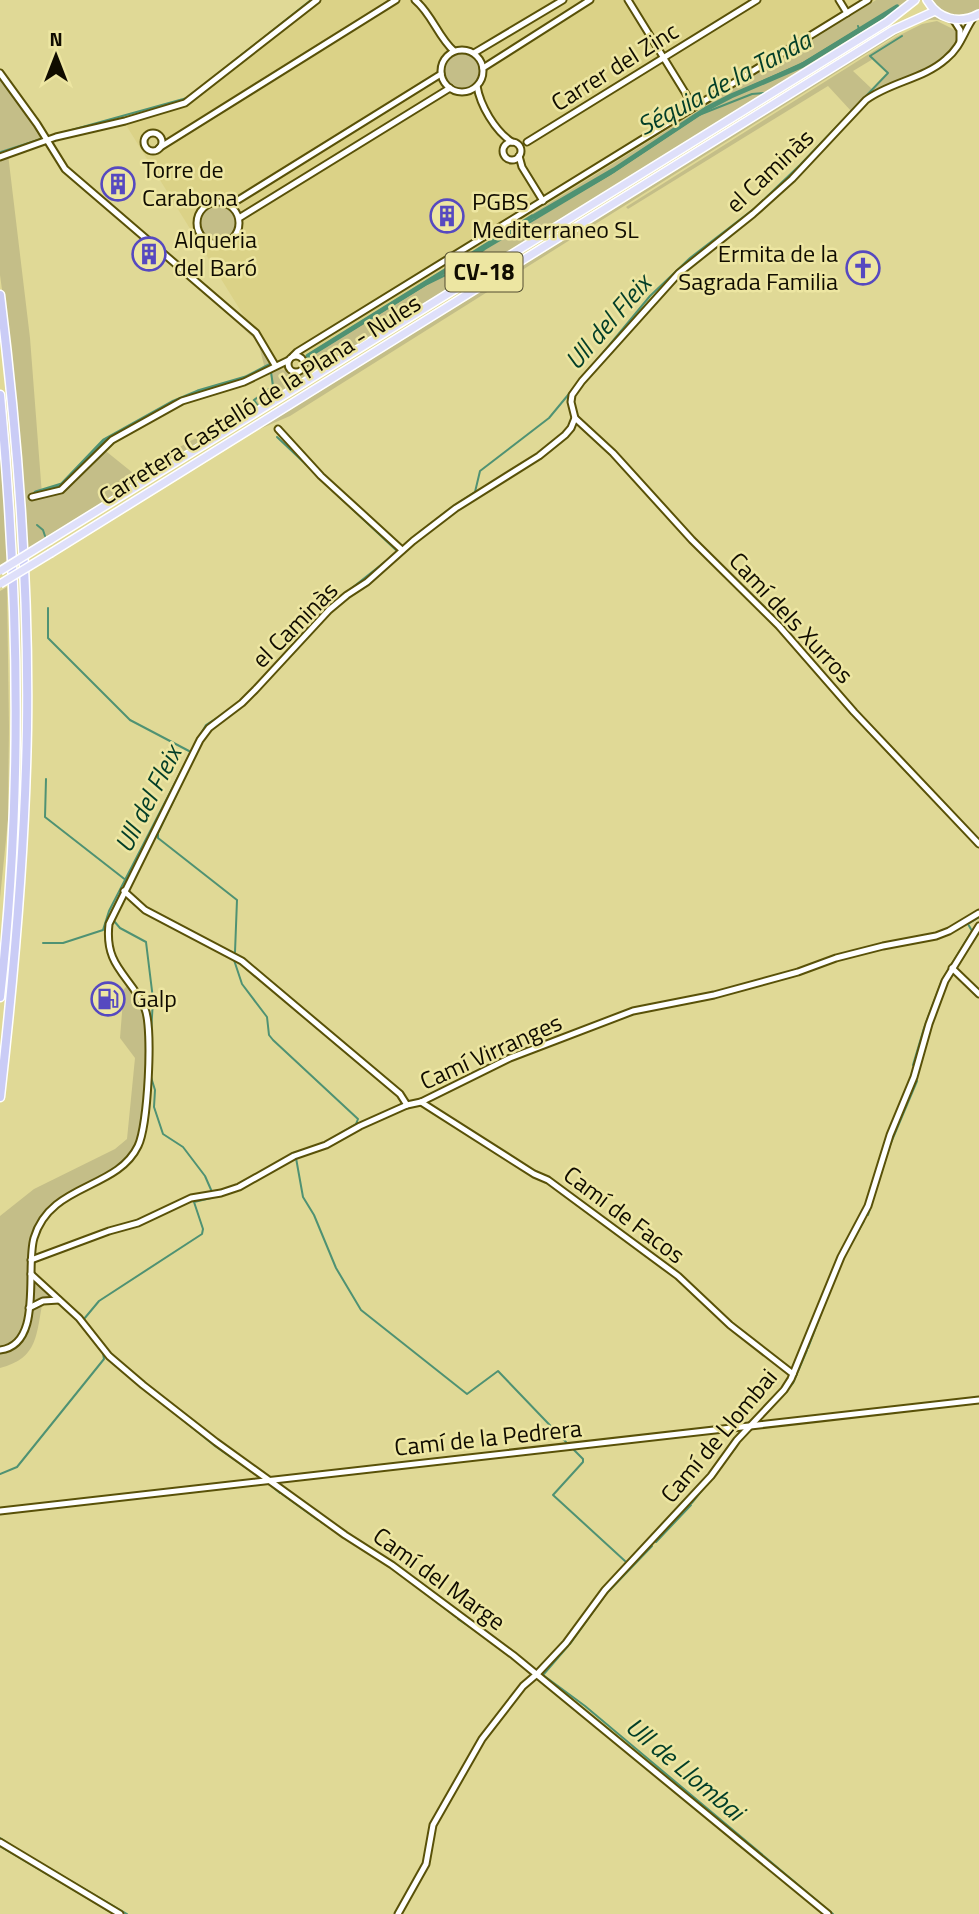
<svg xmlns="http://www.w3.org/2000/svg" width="979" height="1914" viewBox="0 0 979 1914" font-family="'Titillium Web',sans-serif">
	<rect width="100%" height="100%" fill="#e0d996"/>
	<polygon fill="#dbd287" points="320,0 875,0 308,353 304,370 296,374 276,368 126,125 194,100"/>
	<g fill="#c4be88" fill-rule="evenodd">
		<polygon points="876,0 911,0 899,11 26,552 6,319 0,275 0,73 46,141 8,154 30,338 42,495 61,490 102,448 133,473 255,405 252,400 272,387 270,370 261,375 261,369 264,365 258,342 165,256 252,330 276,368 298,374 304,370 306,356 310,352"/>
		<path d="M931,0H979V10C961,20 943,16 931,0Z"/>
		<path d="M932,16L951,21L957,29C934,11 918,23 896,35L290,416L253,432L27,572L901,29Z"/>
		<path d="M937,21L959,32L957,46L933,67L885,87L852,112L828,86L628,209L626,207L896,37L922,24ZM873,59L888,73L872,89L853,71Z"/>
		<circle cx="462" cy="71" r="19"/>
		<circle cx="218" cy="223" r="19"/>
		<polygon points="0,426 9,562 0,568"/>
		<polygon points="7,587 9,727 8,820 0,898 0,591"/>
		<path d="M129,984L137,994L147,1020L146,1091L139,1144L123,1165L59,1201L38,1228L31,1274L59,1300H43C36,1334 39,1358 0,1368V1216L34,1189L115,1149L127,1139L135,1058L120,1038L123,1000L120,993Z"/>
	</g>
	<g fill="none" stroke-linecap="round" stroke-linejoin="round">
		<g stroke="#4f9273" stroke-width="2">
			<polyline points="205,84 311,0"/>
			<polyline points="730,96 803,63 859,29 858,26"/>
			<polyline points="50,136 187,98"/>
			<polyline points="1,152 41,139"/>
			<polyline points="306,358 427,284 460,268 485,249 609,175 699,115 752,94 764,93"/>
			<polyline points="258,406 254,400 273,386 271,372"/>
			<polyline points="277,437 314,472"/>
			<polyline points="332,490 397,551"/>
			<polyline points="37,525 43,530 45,536"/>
			<polyline points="403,546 452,507 475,492 480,471 549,418 650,296 690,258 755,208 800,165 888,73 870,56 902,36"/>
			<polyline points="333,603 386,561"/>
			<polyline points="48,608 48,638 130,720 189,751"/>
			<polyline points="304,634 321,615"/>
			<polyline points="198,739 206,725 226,712"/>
			<polyline points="196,754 158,833 158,838 237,900 235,952"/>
			<polyline points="46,779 45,817 127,881"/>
			<polyline points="114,921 120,928 146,942 153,999 151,1034"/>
			<polyline points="43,943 63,943 103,930 109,911 195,744"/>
			<polyline points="234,960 242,984 267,1017 269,1035 273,1040 358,1119 356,1124 331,1139"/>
			<polyline points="913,1065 924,1028 942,980 972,931 968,924 979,917"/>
			<polyline points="150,1074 155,1090 154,1107 163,1134 183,1147 205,1176 212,1192"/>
			<polyline points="296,1158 303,1197 314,1215 336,1268 361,1310 467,1394 498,1371 566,1442"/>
			<polyline points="868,1215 890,1145 917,1081"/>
			<polyline points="842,1260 864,1221"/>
			<polyline points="84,1319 99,1301 202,1234 203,1229 194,1202 211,1198"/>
			<polyline points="808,1348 826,1301"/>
			<polyline points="108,1359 215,1446 259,1477"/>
			<polyline points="759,1421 793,1383 807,1350"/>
			<polyline points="574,1450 583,1459 583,1462 553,1495 625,1561"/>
			<polyline points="0,1474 17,1467 104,1359 103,1353"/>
			<polyline points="269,1484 280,1493"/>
			<polyline points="282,1494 318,1520"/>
			<polyline points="692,1503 737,1446"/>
			<polyline points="321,1522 350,1541"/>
			<polyline points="656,1542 691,1505"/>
			<polyline points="415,1585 456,1617"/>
			<polyline points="458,1619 489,1640"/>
			<polyline points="570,1644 606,1594 652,1546"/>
			<polyline points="568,1646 543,1675 585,1706 833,1914"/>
			<polyline points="524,1667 533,1674"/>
			<polyline points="0,1838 20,1851"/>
			<polyline points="0,1846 114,1914"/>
			<polyline points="27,1855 127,1914"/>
		</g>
		<g stroke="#4f9273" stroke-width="5">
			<polyline points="535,216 614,170 706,109 731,96 801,66 897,7"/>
			<polyline points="308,356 532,217"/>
			<polyline points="36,493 62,485 104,441 174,402 198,392 246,378 273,364"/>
		</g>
		<defs>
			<g id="minor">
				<path d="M415,0C432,14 438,37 454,51"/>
				<polyline points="628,0 694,107"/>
				<polyline points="839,0 847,13"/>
				<polyline points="953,19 960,30 960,41"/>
				<circle cx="462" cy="71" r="21"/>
				<polyline points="474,53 563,0"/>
				<polyline points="483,68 590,0"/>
				<polyline points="0,73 37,124 65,169 256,333 275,365"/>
				<path d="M477,86C480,105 495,131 512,142"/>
				<circle cx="153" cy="142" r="9"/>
				<polyline points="527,142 757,0"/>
				<circle cx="512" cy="151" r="9"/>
				<polyline points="159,148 396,0"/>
				<polyline points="519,156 522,167 543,201"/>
				<polyline points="0,157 56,137 125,121 185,103 317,0"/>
				<circle cx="218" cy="223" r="21"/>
				<polyline points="230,205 441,74"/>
				<polyline points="239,218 450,88"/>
				<polyline points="293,356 297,352 868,0"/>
				<circle cx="296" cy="364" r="8"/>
				<polyline points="575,418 613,453 692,540 779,626 854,712 979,844"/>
				<polyline points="278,429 321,476 402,550"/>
				<polyline points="32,497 61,490 112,440 182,401 244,382 289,360"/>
				<polyline points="124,891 145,910 242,961 400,1094 407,1105"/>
				<polyline points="952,968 979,994"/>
				<polyline points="421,1102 534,1174 548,1180 678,1276 730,1325 793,1374"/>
				<polyline points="31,1260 109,1231 138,1223 191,1198 221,1193 239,1187 294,1156 326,1145 360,1126 407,1105 421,1102 510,1058 633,1011 714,995 798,972 836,958 883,946 936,936 949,931 979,913"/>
				<polyline points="31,1274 79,1318 109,1356 143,1385 216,1442 345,1535 392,1565 513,1655 828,1914"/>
				<polyline points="29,1308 43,1301 59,1300"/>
				<path d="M0,1350C44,1345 25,1268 34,1238C50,1183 117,1190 138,1146C148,1126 153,1029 145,1009C131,975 104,968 109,924L200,740L209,728L242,703L255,690L329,610L347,595L367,582L413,541L456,508L539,456L565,435L571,428L575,418L571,402L572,395L582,381L679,273L753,214L792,179L866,100C890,82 924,79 946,59C961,47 964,31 974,17"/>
				<polyline points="0,1511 979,1400"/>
				<polyline points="0,1842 120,1914"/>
				<polyline points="398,1914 426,1864 433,1825 482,1739 523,1686 537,1674 566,1643 605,1590 711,1476 737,1440 784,1390 791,1379 841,1257 868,1206 890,1135 914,1077 929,1024 945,981 979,926"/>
			</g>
			<g id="major">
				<path d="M927,0C938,19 959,25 979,14"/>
				<polyline points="50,540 887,22 915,0"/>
				<polyline points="51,553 893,30 935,11"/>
			</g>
			<g id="highway">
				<path d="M0,295C18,439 29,583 27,728C25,851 14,974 0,1097"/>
				<path d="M0,395C19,595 23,798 0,997"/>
			</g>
		</defs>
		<use href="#minor" stroke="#595108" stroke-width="9"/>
		<use href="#major" stroke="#fff" stroke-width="10"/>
		<use href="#highway" stroke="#fff" stroke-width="11"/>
		<use href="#minor" stroke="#fff" stroke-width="5"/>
		<use href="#major" stroke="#dfe0fa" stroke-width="7"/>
		<use href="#highway" stroke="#caccf6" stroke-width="8"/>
		<defs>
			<g id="major-bridge">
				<polyline points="0,571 50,540"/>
				<polyline points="0,584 51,553"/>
			</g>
		</defs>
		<use href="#major-bridge" stroke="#fff" stroke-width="10" stroke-linecap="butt"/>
		<use href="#major-bridge" stroke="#dfe0fa" stroke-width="7"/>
	</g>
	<defs>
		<symbol id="building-ring" viewBox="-11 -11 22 22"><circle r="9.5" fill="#ede6a2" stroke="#5649c0" stroke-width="1.5"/><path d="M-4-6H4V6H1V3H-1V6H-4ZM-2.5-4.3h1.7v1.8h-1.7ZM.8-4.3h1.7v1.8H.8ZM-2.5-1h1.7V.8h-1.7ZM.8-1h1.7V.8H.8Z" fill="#5649c0"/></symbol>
		<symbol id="church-ring" viewBox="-11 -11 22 22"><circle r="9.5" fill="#ede6a2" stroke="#5649c0" stroke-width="1.5"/><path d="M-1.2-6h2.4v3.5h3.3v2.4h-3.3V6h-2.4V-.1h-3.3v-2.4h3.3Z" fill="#5649c0"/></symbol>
		<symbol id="fuel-ring" viewBox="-11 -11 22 22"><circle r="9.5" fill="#ede6a2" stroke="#5649c0" stroke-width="1.5"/><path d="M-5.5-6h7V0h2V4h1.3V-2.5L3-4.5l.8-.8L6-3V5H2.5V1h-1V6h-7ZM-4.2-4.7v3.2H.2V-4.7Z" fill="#5649c0"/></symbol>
	</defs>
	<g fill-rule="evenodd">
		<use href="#building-ring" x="99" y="165" width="38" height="38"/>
		<use href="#building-ring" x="428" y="197" width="38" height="38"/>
		<use href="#building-ring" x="130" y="235" width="38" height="38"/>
		<use href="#church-ring" x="844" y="249" width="38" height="38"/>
		<use href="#fuel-ring" x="89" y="980" width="38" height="38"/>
	</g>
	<g text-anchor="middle" stroke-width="5" stroke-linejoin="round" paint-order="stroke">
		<rect fill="#ede6a2" stroke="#524d31" stroke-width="2" x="445.5" y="252.5" width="77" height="39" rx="5"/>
		<g font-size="23" font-weight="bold" fill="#100c00">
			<text x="484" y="280">CV-18</text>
		</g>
		<g font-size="24" fill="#100c00" stroke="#ede6a2">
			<text transform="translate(615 67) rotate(-32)" y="8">Carrer del Zinc</text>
			<text transform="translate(770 171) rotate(-43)" y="8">el Caminàs</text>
			<text transform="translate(260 400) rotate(-32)" y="8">Carretera Castelló de la Plana - Nules</text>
			<text transform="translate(791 618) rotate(47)" y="8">Camí dels Xurros</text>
			<text transform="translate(295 625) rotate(-45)" y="8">el Caminàs</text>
			<text transform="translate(491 1052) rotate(-24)" y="8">Camí Virranges</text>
			<text transform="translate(624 1215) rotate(37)" y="8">Camí de Facos</text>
			<text transform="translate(719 1436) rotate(-50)" y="8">Camí de Llombai</text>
			<text transform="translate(488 1438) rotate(-6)" y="8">Camí de la Pedrera</text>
			<text transform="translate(439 1579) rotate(36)" y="8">Camí del Marge</text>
		</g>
		<g font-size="24" fill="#100c00" stroke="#ede6a2" text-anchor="start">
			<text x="142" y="178">Torre de<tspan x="142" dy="28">Carabona</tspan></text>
			<text x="472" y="210">PGBS<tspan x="472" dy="28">Mediterraneo SL</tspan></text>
			<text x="174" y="248">Alqueria<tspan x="174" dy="28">del Baró</tspan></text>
			<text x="838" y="262" text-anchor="end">Ermita de la<tspan x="838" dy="28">Sagrada Familia</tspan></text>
			<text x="132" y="1007">Galp</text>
		</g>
		<g font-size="26" font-style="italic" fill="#023e28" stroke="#ede6a2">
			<text transform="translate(724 83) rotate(-28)" y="9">Séquia de la Tanda</text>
			<text transform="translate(608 322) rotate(-49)" y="9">Ull del Fleix</text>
			<text transform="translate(148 799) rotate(-63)" y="9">Ull del Fleix</text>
			<text transform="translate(685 1769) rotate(40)" y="9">Ull de Llombai</text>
		</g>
	</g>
	<g transform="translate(56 56)" stroke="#ede6a2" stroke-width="5" paint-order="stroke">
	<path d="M0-5L12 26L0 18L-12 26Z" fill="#100c00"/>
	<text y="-10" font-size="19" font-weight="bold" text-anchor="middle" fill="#100c00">N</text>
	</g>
</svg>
